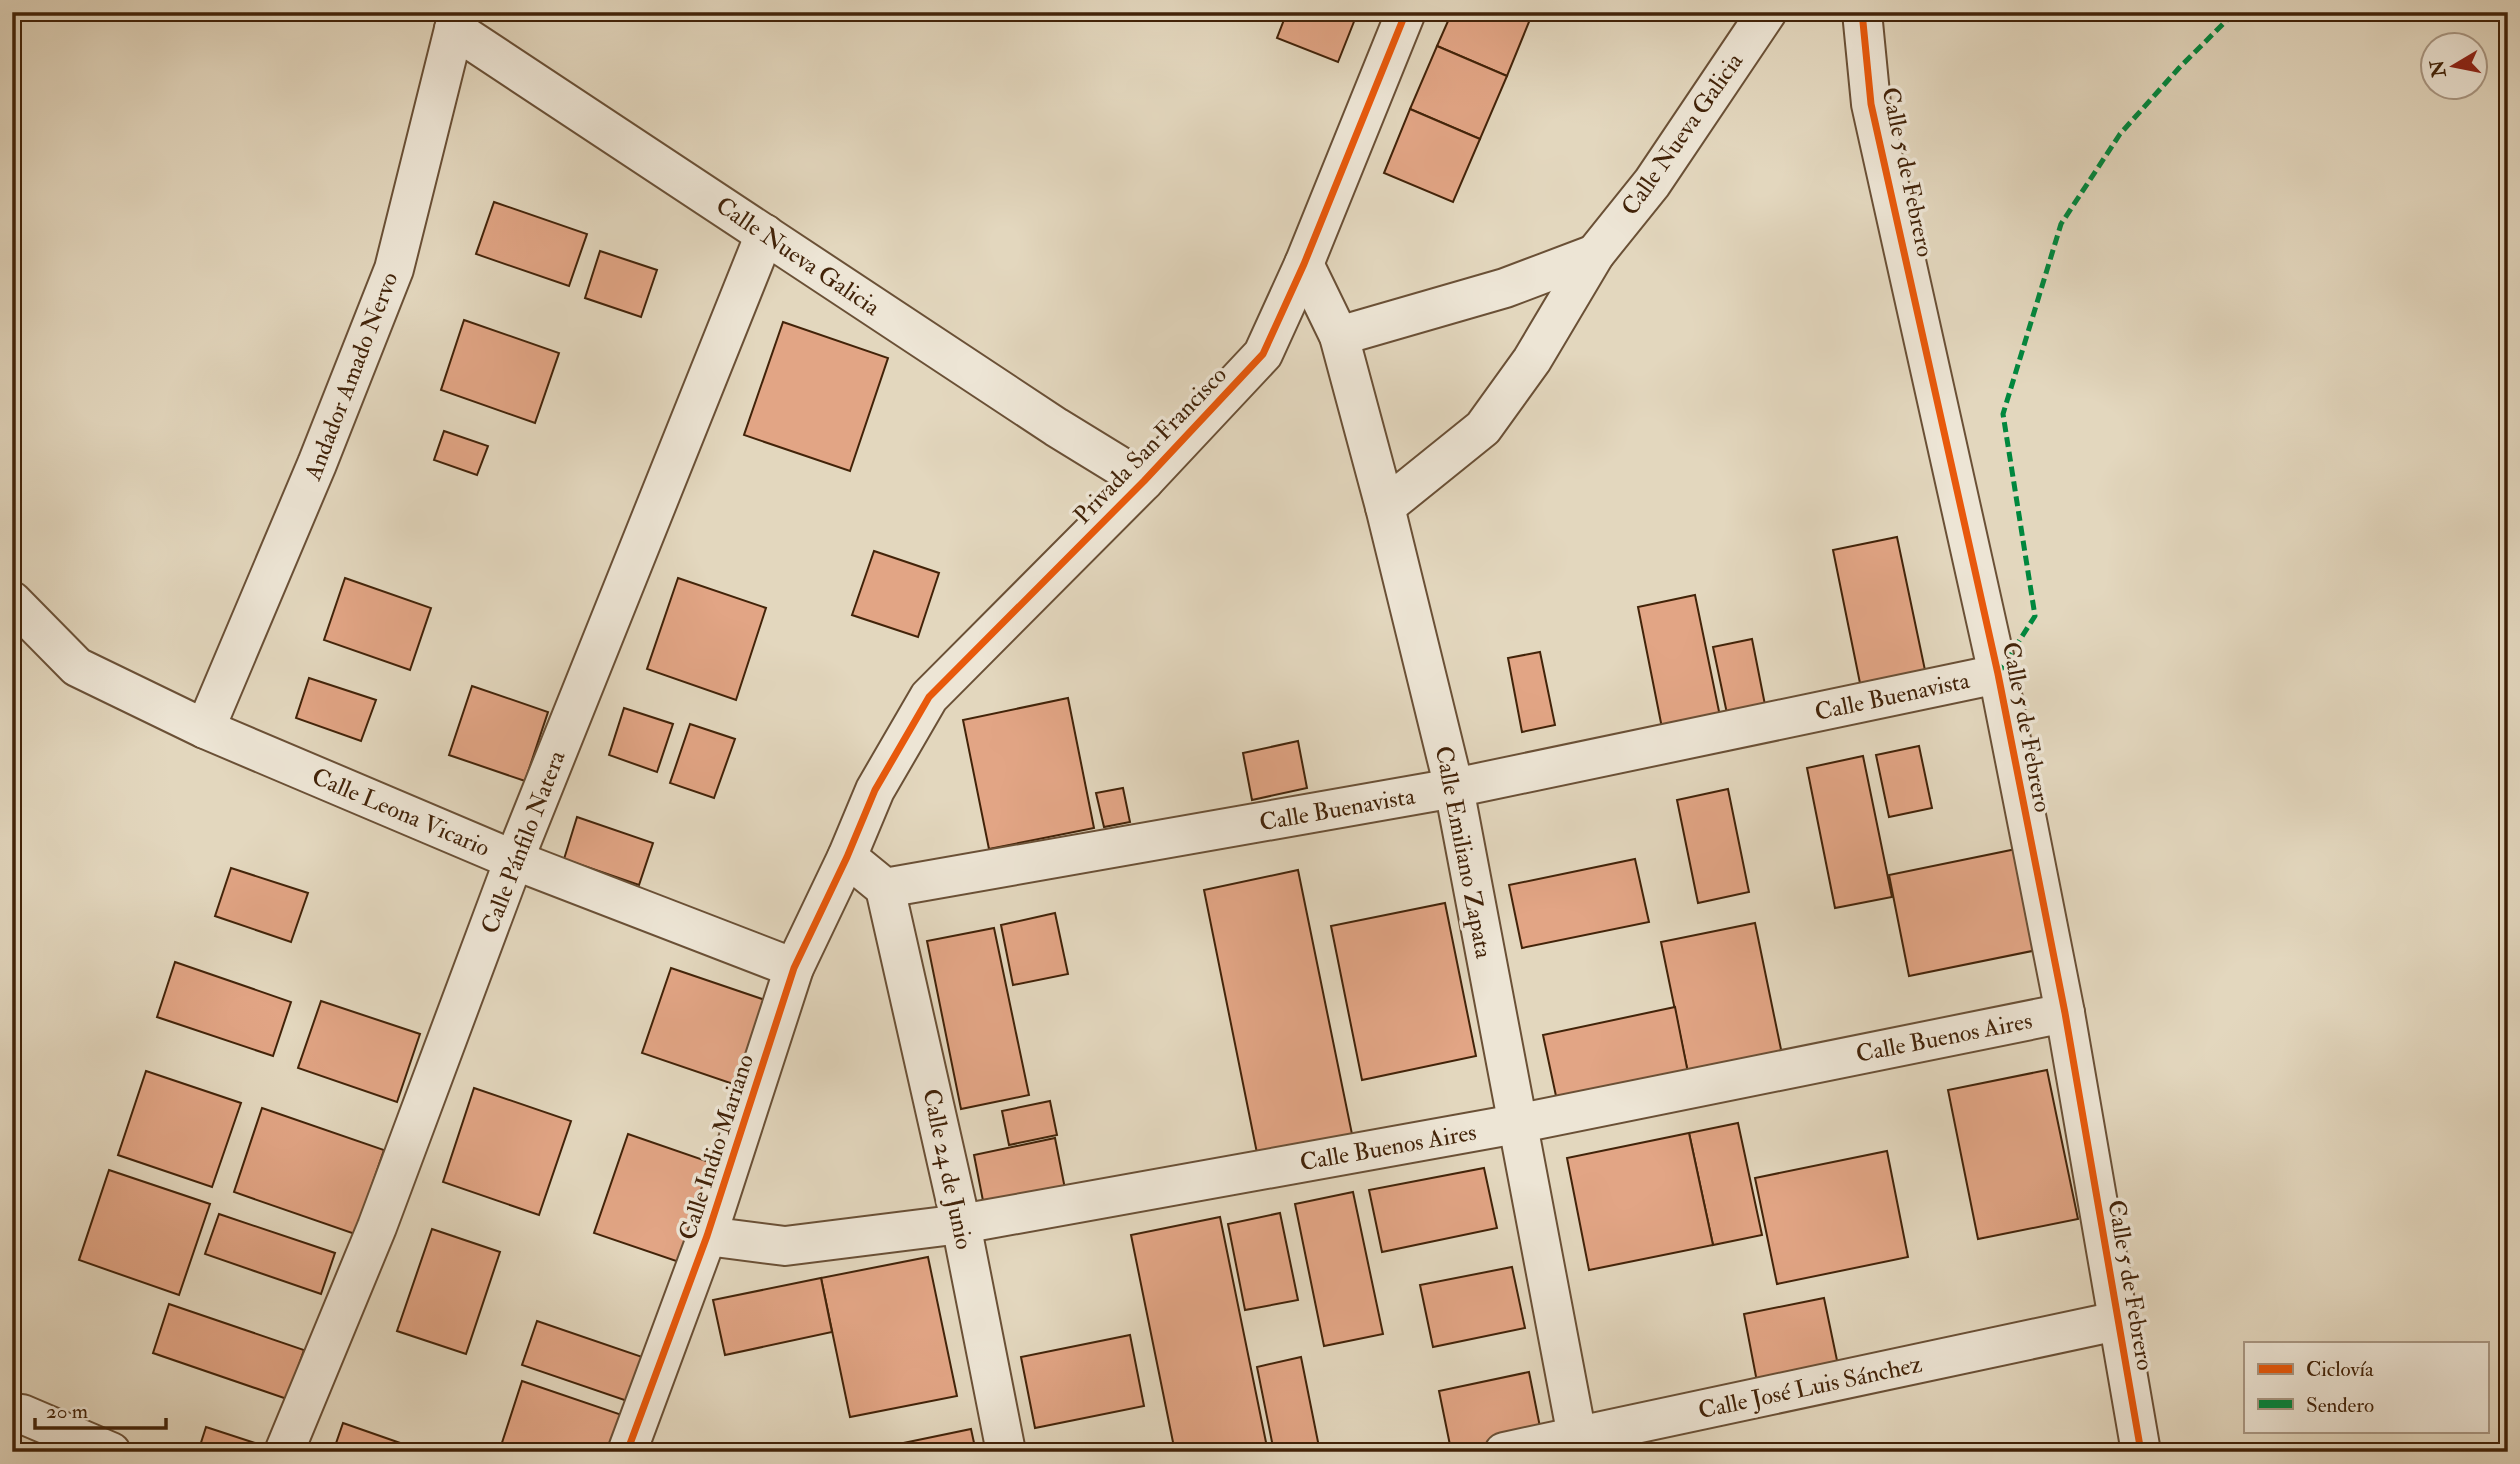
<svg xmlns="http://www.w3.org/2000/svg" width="2520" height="1464" viewBox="0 0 2520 1464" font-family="'IM FELL Double Pica',serif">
	<rect width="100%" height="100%" fill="#e3d7be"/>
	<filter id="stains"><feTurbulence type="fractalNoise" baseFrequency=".00286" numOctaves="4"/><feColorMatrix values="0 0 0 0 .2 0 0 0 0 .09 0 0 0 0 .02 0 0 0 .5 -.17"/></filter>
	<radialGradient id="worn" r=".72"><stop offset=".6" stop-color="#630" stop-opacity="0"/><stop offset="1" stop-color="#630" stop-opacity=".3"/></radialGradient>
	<g fill="#e2a585" stroke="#422309" stroke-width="2">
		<polygon points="1287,12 1357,14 1338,62 1277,38"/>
		<polygon points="1452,12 1533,12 1507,76 1437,46"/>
		<polygon points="1437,46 1507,76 1480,139 1410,109"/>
		<polygon points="1410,109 1480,139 1453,202 1384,173"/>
		<polygon points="494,202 587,234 569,286 476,254"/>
		<polygon points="600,251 657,270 641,317 585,298"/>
		<polygon points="464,320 559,353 535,423 441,390"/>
		<polygon points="783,322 888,358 850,471 744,435"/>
		<polygon points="444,431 488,446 477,475 434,460"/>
		<polygon points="1897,537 1926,675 1861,688 1833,550"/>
		<polygon points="874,551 939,573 918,637 852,615"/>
		<polygon points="345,578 431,608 410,670 324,640"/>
		<polygon points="678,578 766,608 736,700 647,669"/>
		<polygon points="1695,595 1722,726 1664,738 1638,607"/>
		<polygon points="1752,639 1767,715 1729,723 1713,647"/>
		<polygon points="1540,652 1555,725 1522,732 1508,658"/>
		<polygon points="309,678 376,700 361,741 296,718"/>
		<polygon points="472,686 548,712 525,781 449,755"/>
		<polygon points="1068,698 1094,828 989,849 963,720"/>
		<polygon points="624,708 673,724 657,772 609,755"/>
		<polygon points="690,724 735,739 714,798 670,783"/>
		<polygon points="1298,741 1307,788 1252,800 1243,753"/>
		<polygon points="1919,746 1932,808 1889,817 1876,755"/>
		<polygon points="1863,756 1892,897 1835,908 1807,768"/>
		<polygon points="1123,788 1130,822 1104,827 1096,793"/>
		<polygon points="1728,789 1749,892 1698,903 1677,800"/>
		<polygon points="577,817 653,843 639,885 564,859"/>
		<polygon points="2021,848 2042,949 1909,976 1889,875"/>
		<polygon points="1635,859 1649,922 1522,948 1509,885"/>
		<polygon points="231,868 308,893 291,942 215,916"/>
		<polygon points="1298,870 1353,1139 1258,1158 1204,890"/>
		<polygon points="1445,903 1476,1056 1362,1080 1331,926"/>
		<polygon points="1055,913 1068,974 1013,985 1001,925"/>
		<polygon points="1755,923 1784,1064 1690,1083 1661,942"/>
		<polygon points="994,928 1029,1095 961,1109 927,941"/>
		<polygon points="175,962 291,1002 273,1056 157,1017"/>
		<polygon points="671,968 768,1001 739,1086 642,1053"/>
		<polygon points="321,1001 420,1034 397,1102 298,1068"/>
		<polygon points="1675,1007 1690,1083 1559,1110 1543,1035"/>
		<polygon points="2047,1070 2078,1219 1978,1239 1948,1090"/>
		<polygon points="146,1071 241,1103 212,1187 118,1155"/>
		<polygon points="474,1088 571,1121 539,1215 443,1182"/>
		<polygon points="1050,1101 1057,1135 1009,1145 1002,1111"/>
		<polygon points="262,1108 384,1150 355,1234 234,1192"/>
		<polygon points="1738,1123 1762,1235 1713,1245 1689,1133"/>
		<polygon points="1689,1133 1713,1245 1589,1270 1567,1158"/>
		<polygon points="628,1134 718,1165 685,1264 594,1233"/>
		<polygon points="1055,1138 1067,1199 986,1216 974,1155"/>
		<polygon points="1887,1151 1908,1257 1777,1284 1755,1178"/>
		<polygon points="1484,1168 1497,1228 1382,1252 1369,1190"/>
		<polygon points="109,1170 210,1204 179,1295 79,1260"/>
		<polygon points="1353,1192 1383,1334 1324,1346 1295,1204"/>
		<polygon points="1280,1213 1298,1300 1245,1310 1228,1224"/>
		<polygon points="219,1214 335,1253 321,1294 205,1254"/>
		<polygon points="1220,1217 1268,1452 1175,1452 1131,1235"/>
		<polygon points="432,1229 500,1252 466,1354 397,1331"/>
		<polygon points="928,1257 957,1396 850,1417 821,1278"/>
		<polygon points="1512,1267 1525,1328 1433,1347 1420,1285"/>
		<polygon points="821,1278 832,1332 725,1355 713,1300"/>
		<polygon points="1824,1298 1839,1370 1758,1387 1744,1314"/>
		<polygon points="169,1304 304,1350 287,1399 153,1353"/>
		<polygon points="537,1321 654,1361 639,1405 522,1365"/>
		<polygon points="1130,1335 1144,1406 1035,1428 1021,1357"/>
		<polygon points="1301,1357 1320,1452 1274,1452 1257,1367"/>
		<polygon points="1529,1372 1541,1432 1451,1450 1439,1391"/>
		<polygon points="522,1381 622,1415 609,1452 499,1452"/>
		<polygon points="343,1423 426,1452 333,1452"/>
		<polygon points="206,1427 255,1443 252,1452 198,1452"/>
		<polygon points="971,1429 976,1452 860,1452"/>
	</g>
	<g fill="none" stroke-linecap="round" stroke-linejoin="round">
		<defs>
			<g id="street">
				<polyline points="1862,12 1871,104 1998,674 2065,1013 2141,1452"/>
				<polyline points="454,29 1056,427 1144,481"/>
				<polyline points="1304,264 1339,336 1385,507 1454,788 1580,1452"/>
				<polyline points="1339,336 1505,288 1595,254"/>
				<polyline points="1385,507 1483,428 1532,360 1595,254 1652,183 1767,12"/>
				<polyline points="12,601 77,667 205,729 514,860 794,968"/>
				<polyline points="205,729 317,464 394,269 454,29 462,12"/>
				<polyline points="847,857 885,888 1454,788 1998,674"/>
				<polyline points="885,888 961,1224 1006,1452"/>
				<polyline points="707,1236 785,1246 961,1224 1516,1124 2065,1013"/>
				<polyline points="22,1414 111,1452"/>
				<polyline points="284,1452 377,1227 514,860 765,234"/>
				<polyline points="627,1452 707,1236 794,968 847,857 875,790 929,697 1144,481 1263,354 1304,264 1406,12"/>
				<polyline points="1504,1452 2117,1321"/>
			</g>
		</defs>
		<use href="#street" stroke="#6a5036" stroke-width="42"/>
		<use href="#street" stroke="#ede5d5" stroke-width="38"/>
		<polyline stroke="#00873e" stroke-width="5" stroke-dasharray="10 5" stroke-linecap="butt" points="1998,674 2035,616 2003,414 2061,224 2120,134 2179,68 2235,12"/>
		<defs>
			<g id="cycleway">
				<polyline points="1862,12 1871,104 1998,674 2065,1013 2141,1452"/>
				<polyline points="627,1452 707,1236 794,968 847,857 875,790 929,697 1144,481 1263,354 1304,264 1406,12"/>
			</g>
		</defs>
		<use href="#cycleway" stroke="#ede5d5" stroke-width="11"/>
		<use href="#cycleway" stroke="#e8590c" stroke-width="7"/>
	</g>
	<g text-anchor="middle" stroke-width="7" stroke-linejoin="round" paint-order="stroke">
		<g font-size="24" fill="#422309" stroke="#ede5d5">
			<text transform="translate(1682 134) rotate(-55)" y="8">Calle Nueva Galicia</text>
			<text transform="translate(1908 172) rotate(78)" y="8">Calle 5 de Febrero</text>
			<text transform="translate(798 256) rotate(34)" y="8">Calle Nueva Galicia</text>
			<text transform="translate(351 376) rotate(-69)" y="8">Andador Amado Nervo</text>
			<text transform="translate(1150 445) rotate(-46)" y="8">Privada San Francisco</text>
			<text transform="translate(1892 696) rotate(-12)" y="8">Calle Buenavista</text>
			<text transform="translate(2027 727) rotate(79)" y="8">Calle 5 de Febrero</text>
			<text transform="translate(1337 809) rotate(-10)" y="8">Calle Buenavista</text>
			<text transform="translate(401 812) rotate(23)" y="8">Calle Leona Vicario</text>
			<text transform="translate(523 842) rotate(-69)" y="8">Calle Pánfilo Natera</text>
			<text transform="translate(1464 852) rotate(79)" y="8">Calle Emiliano Zapata</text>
			<text transform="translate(1944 1037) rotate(-11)" y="8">Calle Buenos Aires</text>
			<text transform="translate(716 1147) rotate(-72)" y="8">Calle Indio Mariano</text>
			<text transform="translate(1388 1147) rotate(-10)" y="8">Calle Buenos Aires</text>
			<text transform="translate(948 1169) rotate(78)" y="8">Calle 24 de Junio</text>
			<text transform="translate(2131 1285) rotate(80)" y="8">Calle 5 de Febrero</text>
			<text transform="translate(1810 1387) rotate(-12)" y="8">Calle José Luis Sánchez</text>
		</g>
	</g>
	<rect width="2520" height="1464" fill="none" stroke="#e3d7be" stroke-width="42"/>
	<rect x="14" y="14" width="2492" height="1436" fill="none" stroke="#422309" stroke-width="3.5"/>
	<rect x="21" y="21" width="2478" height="1422" fill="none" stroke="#422309" stroke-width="2"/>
	<rect x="2244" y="1342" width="245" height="91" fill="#ede5d5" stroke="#a99783" stroke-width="2"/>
	<rect x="2258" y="1364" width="35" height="10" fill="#e8590c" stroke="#a99783" stroke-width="2"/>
	<text x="2306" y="1376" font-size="21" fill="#422309">Ciclovía</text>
	<rect x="2258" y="1399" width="35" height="10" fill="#00873e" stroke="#a99783" stroke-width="2"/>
	<text x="2306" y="1412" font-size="21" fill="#422309">Sendero</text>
	<g transform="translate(2454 66) rotate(260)"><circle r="33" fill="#ede5d5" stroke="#a99783" stroke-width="2"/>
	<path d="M0-5L12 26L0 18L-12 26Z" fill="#8f2418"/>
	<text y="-10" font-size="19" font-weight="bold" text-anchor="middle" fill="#422309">N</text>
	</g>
	<path d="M35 1418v10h131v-10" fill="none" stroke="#422309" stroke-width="3.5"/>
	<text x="46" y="1418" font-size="21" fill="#422309" stroke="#ede5d5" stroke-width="5" paint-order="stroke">20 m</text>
	<rect width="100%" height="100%" filter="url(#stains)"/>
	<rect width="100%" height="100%" fill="url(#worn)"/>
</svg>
